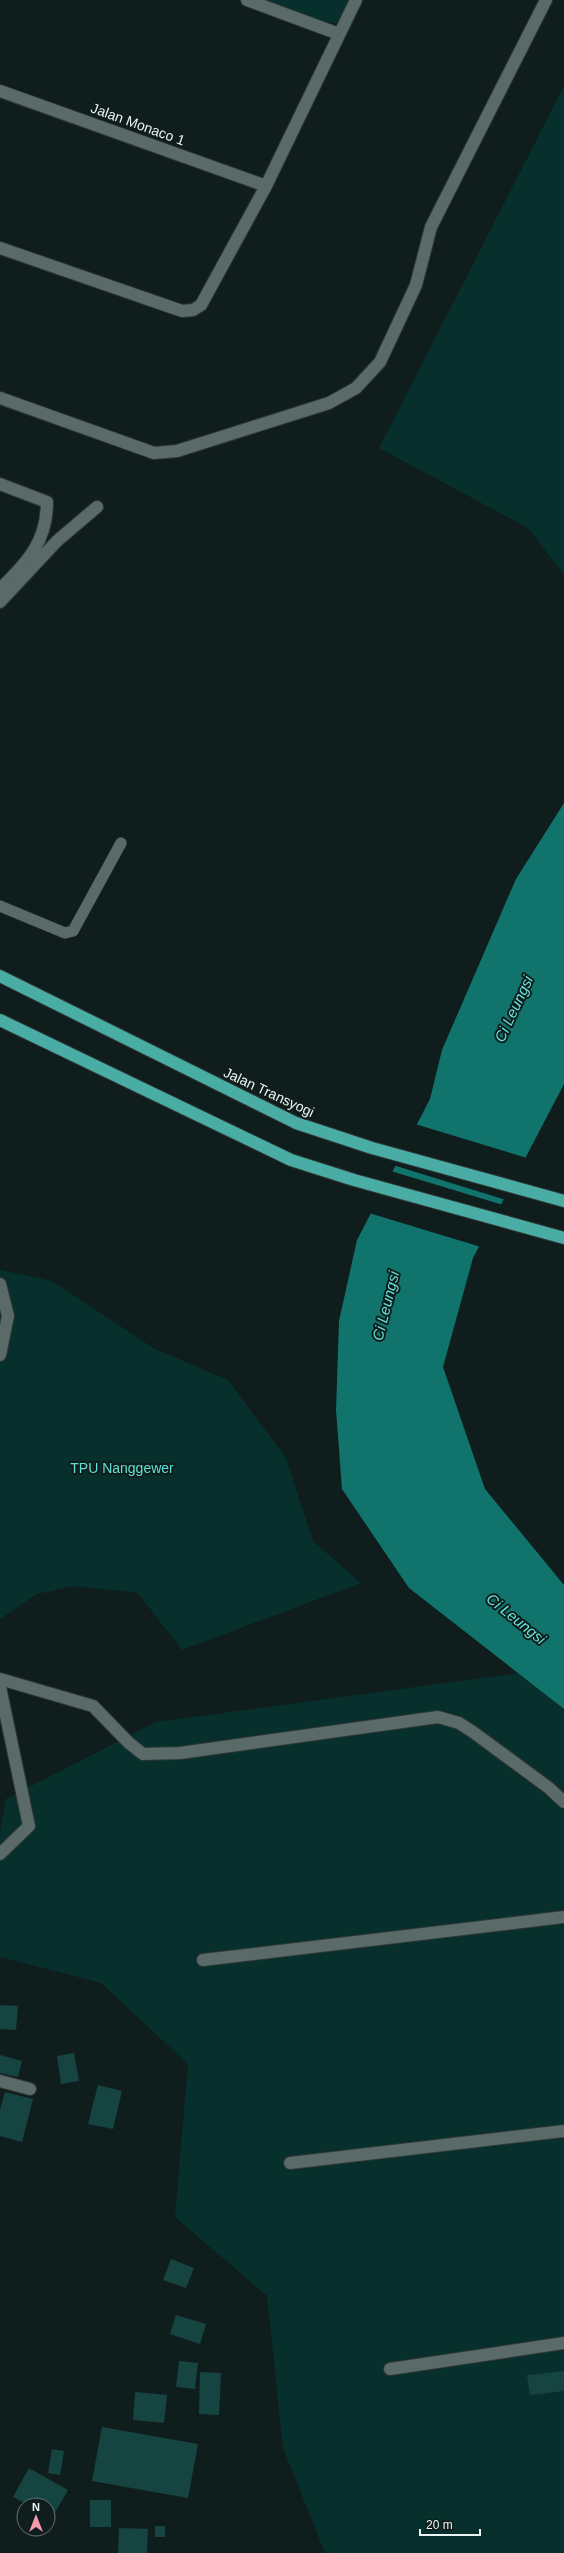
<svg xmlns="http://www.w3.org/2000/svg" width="564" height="2553" viewBox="0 0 564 2553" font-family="Arial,sans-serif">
	<rect width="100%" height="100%" fill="#0f1e1c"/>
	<g fill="#072f2c">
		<polygon points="260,0 354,0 346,16 336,23 322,22"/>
		<polygon points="564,86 564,575 528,528 379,448"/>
		<polygon points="0,1270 52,1281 155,1349 228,1380 286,1458 313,1541 361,1583 182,1650 138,1593 74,1586 37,1594 0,1619"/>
		<polygon points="520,1673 564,1709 564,2553 325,2553 283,2448 267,2296 175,2217 188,2064 101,1983 0,1957 0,1832 6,1799 156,1722"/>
	</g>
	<polygon fill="#10746d" points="564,803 564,1084 473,1258 443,1367 485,1489 564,1585 564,1709 409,1588 342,1489 336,1410 339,1321 357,1240 430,1099 442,1050 516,879"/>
	<g fill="#0f1e1c">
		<polygon points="415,1124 527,1158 506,1200 393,1165"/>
		<polygon points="391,1171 503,1205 481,1247 369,1213"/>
	</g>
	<g fill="#164440">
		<polygon points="0,2005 18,2006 16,2030 0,2029"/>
		<polygon points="74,2053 79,2081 61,2084 57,2056"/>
		<polygon points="0,2055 22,2061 18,2077 0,2073"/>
		<polygon points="98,2085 122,2091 113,2129 88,2124"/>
		<polygon points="5,2092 33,2099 22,2142 0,2136 0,2110"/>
		<polygon points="171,2259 194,2268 186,2288 163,2280"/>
		<polygon points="176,2315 206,2324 200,2344 170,2334"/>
		<polygon points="179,2361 198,2363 195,2389 176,2387"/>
		<polygon points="564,2371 564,2391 530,2395 527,2375"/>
		<polygon points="200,2372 221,2373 219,2415 199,2414"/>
		<polygon points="135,2392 167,2395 164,2423 133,2420"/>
		<polygon points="102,2427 198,2444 188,2498 92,2481"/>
		<polygon points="52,2449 64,2451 60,2475 48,2473"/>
		<polygon points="29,2468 68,2490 52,2518 48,2516 48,2505 28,2505 13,2497"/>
		<rect x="90" y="2500" width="21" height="27"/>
		<rect x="155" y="2526" width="10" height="11"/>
		<polygon points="119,2528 148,2529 147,2553 118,2553"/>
	</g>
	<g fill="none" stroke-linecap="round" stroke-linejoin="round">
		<defs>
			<polyline id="lane" points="0,906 65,933 73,931 121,843"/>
			<g id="street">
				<polyline points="247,0 339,34"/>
				<polyline points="0,91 266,186"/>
				<polyline points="0,248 182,311 193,310 201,305 266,186 356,0"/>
				<polyline points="0,398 154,453 177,451 329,403 356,388 380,362 416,285 431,227 546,0"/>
				<path d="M0,484L47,502C47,542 27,563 0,589"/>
				<polyline points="0,602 57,541 97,507"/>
				<polyline points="0,1284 8,1316 0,1355"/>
				<polyline points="0,1679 93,1706 129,1743 143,1754 180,1753 438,1717 459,1723 473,1732 549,1788 564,1802"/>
				<polyline points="0,1687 29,1826 0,1854"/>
				<polyline points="203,1960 564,1917"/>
				<polyline points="0,2081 30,2089"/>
				<polyline points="290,2163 564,2131"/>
				<polyline points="390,2369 564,2343"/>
			</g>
			<g id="highway">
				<polyline points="0,976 296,1123 372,1148 564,1201"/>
				<polyline points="0,1020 291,1160 354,1180 564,1238"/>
			</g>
		</defs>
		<use href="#lane" stroke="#2f3736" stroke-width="12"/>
		<use href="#street" stroke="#2f3736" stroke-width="14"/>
		<use href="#highway" stroke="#2f3736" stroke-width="14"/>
		<use href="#lane" stroke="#596a68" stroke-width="11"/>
		<use href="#street" stroke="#596a68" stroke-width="12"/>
		<use href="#highway" stroke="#49ada5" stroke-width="12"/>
	</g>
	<g text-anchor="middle" stroke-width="4" stroke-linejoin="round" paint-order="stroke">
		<g font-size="14" fill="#eaf4f2" stroke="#0f1e1c">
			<text transform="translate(138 124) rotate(20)" y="5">Jalan Monaco 1</text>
			<text transform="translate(269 1092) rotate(25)" y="5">Jalan Transyogi</text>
		</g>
		<g font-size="14" fill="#60e0d5" stroke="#0f1e1c">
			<text x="122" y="1473">TPU Nanggewer</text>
		</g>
		<g font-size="15" font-style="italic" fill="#66e6db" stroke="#0f1e1c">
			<text transform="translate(514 1009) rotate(-65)" y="5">Ci Leungsi</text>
			<text transform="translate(386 1306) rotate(-76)" y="5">Ci Leungsi</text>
			<text transform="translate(516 1619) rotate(39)" y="5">Ci Leungsi</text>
		</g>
	</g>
	<g transform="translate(36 2517)"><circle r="19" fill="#0f1e1c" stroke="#677472"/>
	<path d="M0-3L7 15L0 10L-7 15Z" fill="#f39aab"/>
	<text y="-6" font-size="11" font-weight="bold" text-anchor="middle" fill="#eaf4f2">N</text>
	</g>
	<path d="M420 2529v6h60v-6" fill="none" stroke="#eaf4f2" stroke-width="2"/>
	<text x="426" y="2529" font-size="12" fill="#eaf4f2" stroke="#0f1e1c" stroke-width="3" paint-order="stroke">20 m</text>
</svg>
